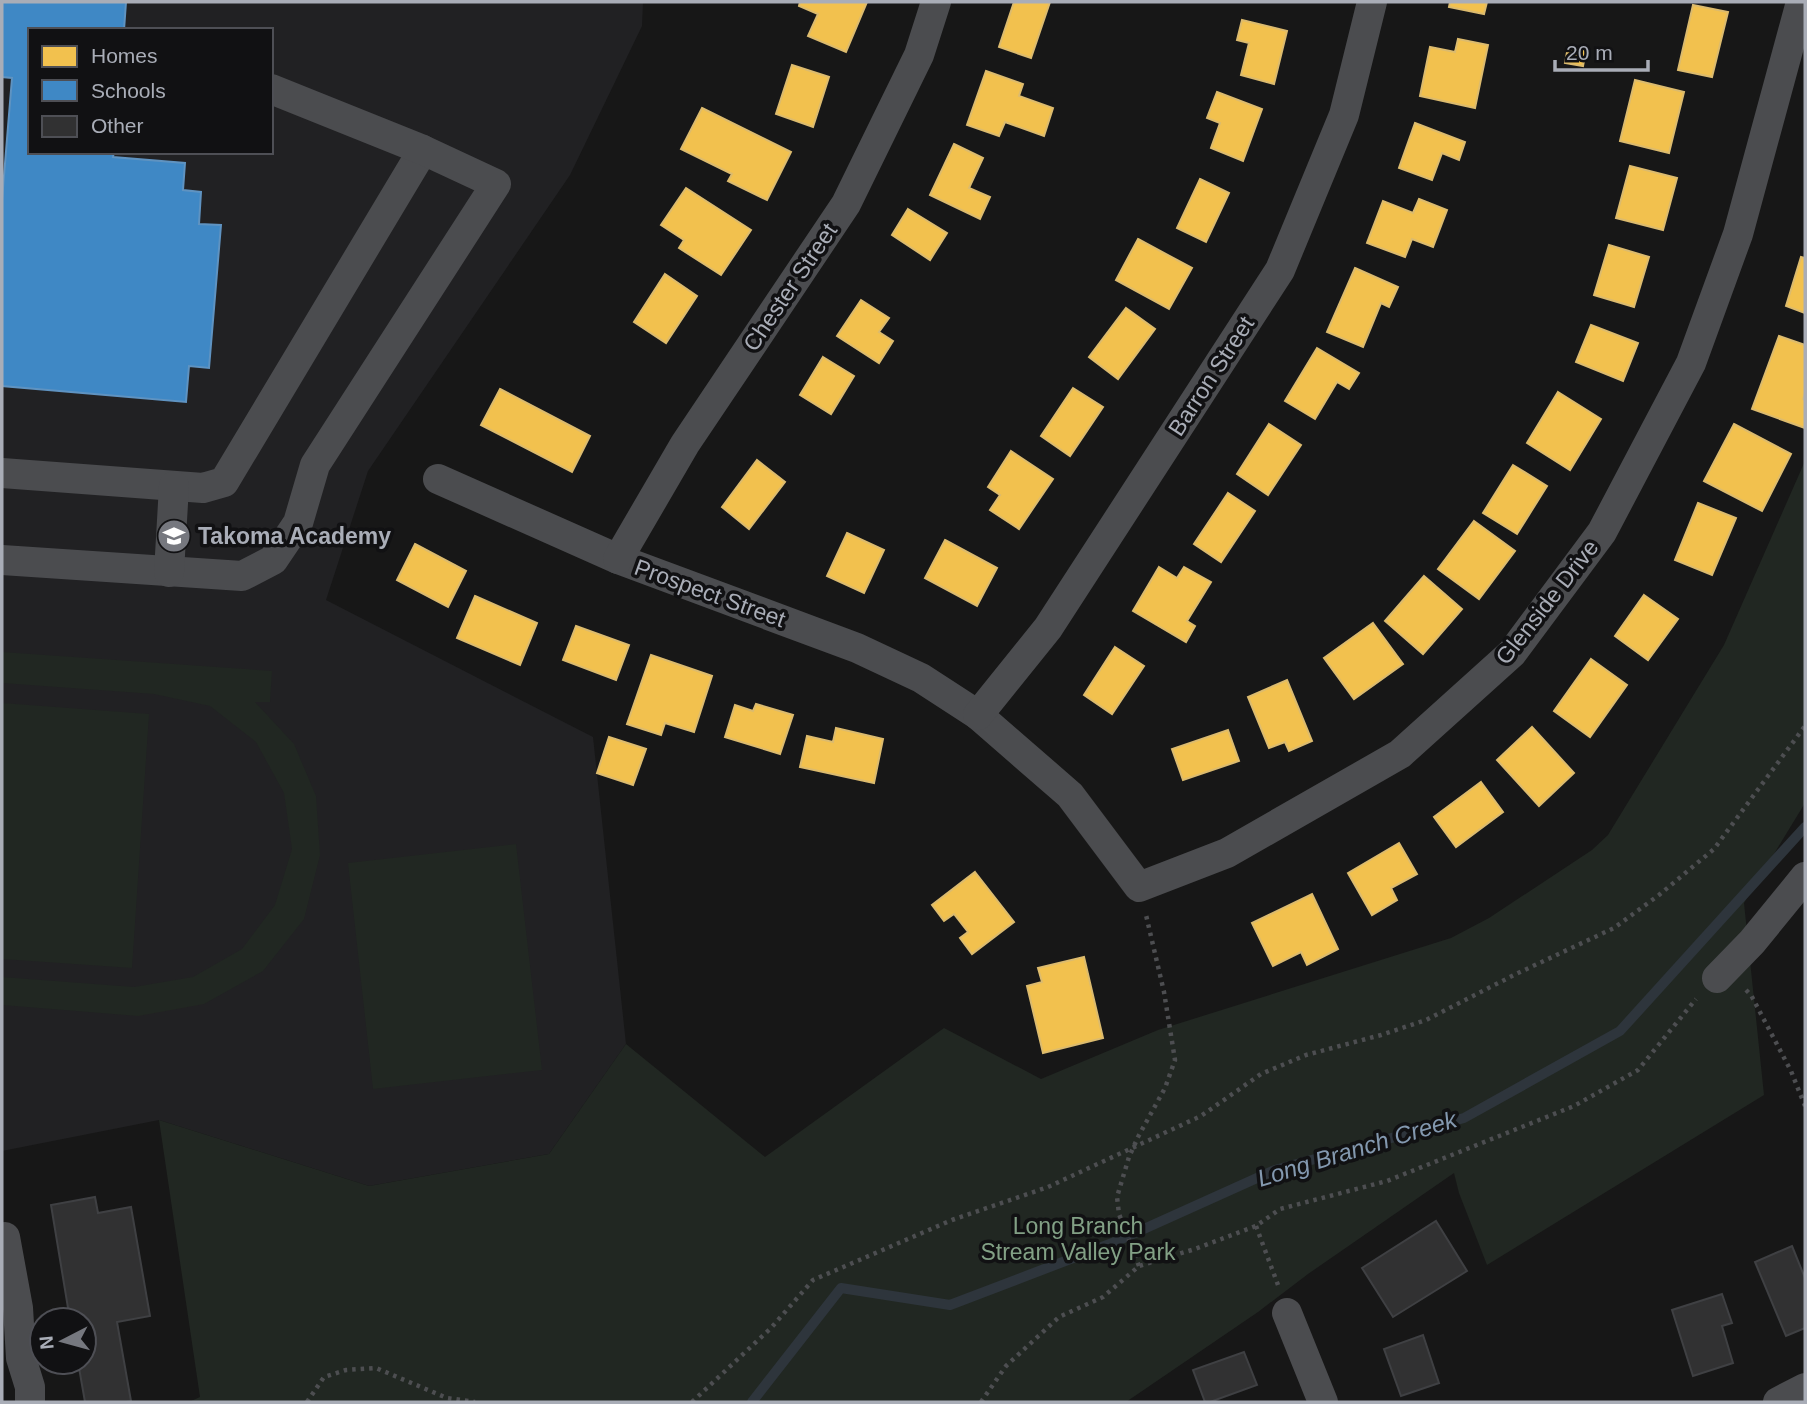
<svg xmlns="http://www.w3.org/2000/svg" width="1807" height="1404" viewBox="0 0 1807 1404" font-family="Arial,sans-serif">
	<rect width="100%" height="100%" fill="#171717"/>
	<path fill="#212123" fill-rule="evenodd" d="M2,2H643L642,26L570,175L368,471L326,600L593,737L626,1044L549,1154L369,1186L159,1120L2,1151ZM30,30H271V152H30Z"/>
	<g fill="#212722">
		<polygon points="1805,461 1805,803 1744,903 1764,1095 1487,1265 1459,1193 1454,1173 1308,1274 1258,1312 1126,1402 189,1402 200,1397 159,1120 369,1186 549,1154 626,1044 765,1157 944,1028 1041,1079 1158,1030 1451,938 1489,918 1592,850 1608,835 1724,645"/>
		<polygon points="2,652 272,671 270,702 255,702 294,744 316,796 320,855 304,919 263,971 204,1004 138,1016 2,1005 2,977 134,987 193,977 242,949 275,905 292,849 284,793 256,742 210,706 154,694 2,683"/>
		<polygon points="2,703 149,714 132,968 2,959"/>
		<polygon points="516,844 542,1070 373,1089 348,863"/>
	</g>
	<g fill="#f2c14e" stroke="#dcbb6e" stroke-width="2">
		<polygon points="800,2 867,2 846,52 808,36 818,14 799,6"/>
		<polygon points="1014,2 1050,2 1031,58 999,47"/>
		<polygon points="1450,2 1487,2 1484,14 1449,7"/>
		<polygon points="1693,5 1728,12 1712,77 1678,70"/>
		<polygon points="1242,20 1287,31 1274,84 1241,75 1249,43 1237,40"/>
		<polygon points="1458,39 1488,45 1475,108 1420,96 1430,47 1455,52"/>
		<polygon points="1568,47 1586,50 1583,66 1565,63"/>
		<polygon points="792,65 829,77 813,127 776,114"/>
		<polygon points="986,71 1023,84 1019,96 1053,108 1044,136 1005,122 999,136 967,125"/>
		<polygon points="1635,80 1684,92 1669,153 1620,141"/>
		<polygon points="1217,92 1262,109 1243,161 1211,148 1220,123 1207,118"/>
		<polygon points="702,108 791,152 767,200 728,181 732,174 681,149"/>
		<polygon points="1415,123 1465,142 1459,160 1442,153 1432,180 1399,168"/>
		<polygon points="954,144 983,158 969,188 990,197 980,219 930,195"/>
		<polygon points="1630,166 1677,178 1663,230 1616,218"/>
		<polygon points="1200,179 1229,193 1206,242 1177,228"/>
		<polygon points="686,188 751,230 721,275 679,248 684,240 661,225"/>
		<polygon points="1419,199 1447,210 1433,247 1412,239 1405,257 1367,243 1383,201 1413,213"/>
		<polygon points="908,209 947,233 930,260 892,235"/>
		<polygon points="1138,239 1192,268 1169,309 1116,280"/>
		<polygon points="1609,245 1649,257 1634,307 1594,295"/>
		<polygon points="1801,257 1805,258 1805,313 1786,306"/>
		<polygon points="1355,268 1398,287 1389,307 1381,303 1363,347 1327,332"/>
		<polygon points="665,274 697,296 666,343 634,322"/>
		<polygon points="861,300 889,318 879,332 893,341 879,363 837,336"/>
		<polygon points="1126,308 1155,329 1118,379 1089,357"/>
		<polygon points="1591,325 1638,343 1623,381 1576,362"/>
		<polygon points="1779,336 1805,345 1805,393 1803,399 1805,400 1805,428 1752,409"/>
		<polygon points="1317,348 1359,373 1349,389 1337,382 1315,419 1285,401"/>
		<polygon points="823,357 854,376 831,414 800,395"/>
		<polygon points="1073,388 1103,407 1070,456 1041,436"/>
		<polygon points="500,389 590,436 572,472 481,425"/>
		<polygon points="1558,392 1601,419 1570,470 1527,443"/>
		<polygon points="1269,424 1301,445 1268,495 1237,474"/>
		<polygon points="1734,424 1791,454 1762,511 1704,481"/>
		<polygon points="1011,451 1053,479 1019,529 990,510 1000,495 988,487"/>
		<polygon points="757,460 785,482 749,529 722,507"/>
		<polygon points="1513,465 1547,486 1517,534 1483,513"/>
		<polygon points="1228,493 1255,511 1221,562 1194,544"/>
		<polygon points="1698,503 1736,518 1712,575 1675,560"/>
		<polygon points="1474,521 1515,551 1479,599 1438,569"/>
		<polygon points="847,533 884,550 864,593 827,576"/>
		<polygon points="945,540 997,568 977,606 925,578"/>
		<polygon points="415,544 466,571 448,607 397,580"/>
		<polygon points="1159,567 1177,578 1184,567 1211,582 1187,621 1195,626 1186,642 1133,611"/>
		<polygon points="1424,576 1462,609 1423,654 1385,621"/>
		<polygon points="1644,595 1678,619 1648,660 1615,636"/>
		<polygon points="475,596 537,623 520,665 457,638"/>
		<polygon points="1373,623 1403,664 1354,699 1324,658"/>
		<polygon points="576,626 629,645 616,680 563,660"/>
		<polygon points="1115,647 1144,666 1112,714 1084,695"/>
		<polygon points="651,655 712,676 694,732 665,723 661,735 627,724"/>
		<polygon points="1591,659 1627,685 1590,737 1554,711"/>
		<polygon points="1287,680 1312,741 1289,751 1285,742 1269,748 1248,697"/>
		<polygon points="756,704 793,715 780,754 725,737 735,705 753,711"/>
		<polygon points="1532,727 1574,773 1539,806 1497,760"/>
		<polygon points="836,728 883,739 874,783 800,767 807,736 833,742"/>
		<polygon points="1228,730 1239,761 1183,780 1172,749"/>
		<polygon points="609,737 646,749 633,785 597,773"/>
		<polygon points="1481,782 1503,812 1456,847 1434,817"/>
		<polygon points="1399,843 1417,874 1391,888 1397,900 1372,915 1348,873"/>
		<polygon points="975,872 1014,922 972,954 960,938 968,932 954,914 944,921 932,905"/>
		<polygon points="1312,894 1338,949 1307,965 1301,952 1273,966 1252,923"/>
		<polygon points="1084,957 1103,1038 1043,1053 1027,986 1042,982 1038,968"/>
	</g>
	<polygon fill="#3f88c5" stroke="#5f93c1" stroke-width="2" points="2,2 126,2 124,30 30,30 30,152 114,152 113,157 185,163 183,190 201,192 199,224 221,225 209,368 189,366 186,402 2,386 2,200 12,78 2,77"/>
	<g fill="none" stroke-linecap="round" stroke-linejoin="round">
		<polyline stroke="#2e353c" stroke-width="10" points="752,1402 841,1288 950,1305 1115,1242 1275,1170 1464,1118 1620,1031 1805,827"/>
	</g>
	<g fill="#313132" stroke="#3f4043" stroke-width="2">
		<polygon points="95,1197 98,1213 131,1207 150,1316 117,1322 131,1401 126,1402 85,1402 78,1362 84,1362 84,1320 70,1320 51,1205"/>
		<polygon points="1436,1221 1467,1271 1393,1317 1362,1268"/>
		<polygon points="1792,1246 1805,1278 1805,1328 1786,1336 1755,1262"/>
		<polygon points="1722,1294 1732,1323 1722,1326 1733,1363 1693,1376 1672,1310"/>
		<polygon points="1423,1335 1439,1383 1401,1396 1384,1349"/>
		<polygon points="1244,1352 1257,1385 1210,1402 1205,1402 1193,1370"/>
	</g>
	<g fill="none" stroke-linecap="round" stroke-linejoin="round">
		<g stroke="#4d4e51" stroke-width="4.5" stroke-dasharray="3.5 5" stroke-linecap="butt">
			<polyline points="1746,990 1751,995 1791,1071 1805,1106"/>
			<polyline points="1256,1226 1278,1285"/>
			<polyline points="1139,1266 1119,1214 1117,1197 1129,1157 1138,1137 1165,1088 1175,1060 1164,992 1146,915"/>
			<polyline points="307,1402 324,1377 346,1370 376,1368 447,1398 475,1402"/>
			<polyline points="692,1402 771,1328 813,1280 952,1220 1048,1187 1201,1116 1261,1074 1306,1055 1381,1035 1426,1020 1516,974 1614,928 1659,895 1714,849 1805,726"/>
			<polyline points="981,1402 1006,1366 1059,1317 1103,1297 1139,1266 1195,1249 1256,1226 1280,1209 1387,1181 1574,1106 1638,1070 1696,999"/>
		</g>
		<g stroke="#4b4c4f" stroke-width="30">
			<polyline points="2,473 203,488 224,482 423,150"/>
			<polyline points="438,479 618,559 857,648 921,678 978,715 1070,795 1139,887 1227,853 1400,754 1512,653 1602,532 1691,363 1738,234 1801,2"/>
			<polyline points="618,559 685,444 846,204 919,55 936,2"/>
			<polyline points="2,560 242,576 273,560 298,523 315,465 496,184 423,150 271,89"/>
			<polyline points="169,572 174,486"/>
			<polyline points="978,715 1048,628 1280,270 1344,115 1372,2"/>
			<polyline points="1717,978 1752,942 1805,877"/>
			<polyline points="5,1237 18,1308 21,1358 30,1387 30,1402"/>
			<polyline points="1287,1313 1323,1402"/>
			<polyline points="1778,1402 1805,1388"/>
		</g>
	</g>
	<defs>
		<symbol id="school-disc" viewBox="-11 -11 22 22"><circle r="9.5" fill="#76787f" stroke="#111113"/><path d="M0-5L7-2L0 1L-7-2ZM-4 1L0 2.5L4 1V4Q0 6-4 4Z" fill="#fff"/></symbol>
	</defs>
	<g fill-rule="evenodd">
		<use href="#school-disc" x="155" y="517" width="38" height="38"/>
	</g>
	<g text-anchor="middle" stroke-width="7" stroke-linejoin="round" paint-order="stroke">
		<g font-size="23" fill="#a9adb7" stroke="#111113">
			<text transform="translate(790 287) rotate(-56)" y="8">Chester Street</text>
			<text transform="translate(1211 376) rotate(-57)" y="8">Barron Street</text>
			<text transform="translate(710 593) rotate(20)" y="8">Prospect Street</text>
			<text transform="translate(1547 602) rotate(-52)" y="8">Glenside Drive</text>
		</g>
		<g font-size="23" font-weight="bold" fill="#a9adb7" stroke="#111113" text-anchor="start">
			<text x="198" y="544">Takoma Academy</text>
		</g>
		<g font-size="23" fill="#82a085" stroke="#111113">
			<text x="1078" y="1234">Long Branch<tspan x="1078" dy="26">Stream Valley Park</tspan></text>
		</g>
		<g font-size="24" font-style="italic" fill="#8398af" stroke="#111113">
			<text transform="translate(1357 1149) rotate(-17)" y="8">Long Branch Creek</text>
		</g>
	</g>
	<rect width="1807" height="1404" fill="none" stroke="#a9adb7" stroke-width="7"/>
	<rect x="28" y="28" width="245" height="126" fill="#111113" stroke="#4e4f55" stroke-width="2"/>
	<rect x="42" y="46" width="35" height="21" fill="#f2c14e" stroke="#4e4f55" stroke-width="2"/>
	<text x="91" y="63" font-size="21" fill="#a9adb7">Homes</text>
	<rect x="42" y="80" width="35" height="21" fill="#3f88c5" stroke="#4e4f55" stroke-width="2"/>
	<text x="91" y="98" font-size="21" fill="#a9adb7">Schools</text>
	<rect x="42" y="116" width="35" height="21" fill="#313132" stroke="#4e4f55" stroke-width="2"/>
	<text x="91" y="133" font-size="21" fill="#a9adb7">Other</text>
	<g transform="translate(63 1341) rotate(264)"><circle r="33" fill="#111113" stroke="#4e4f55" stroke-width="2"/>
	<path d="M0-5L12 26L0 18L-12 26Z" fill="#76787f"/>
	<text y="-10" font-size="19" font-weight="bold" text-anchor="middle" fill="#a9adb7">N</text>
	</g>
	<path d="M1555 60v10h93v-10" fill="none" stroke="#a9adb7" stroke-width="3.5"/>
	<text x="1566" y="60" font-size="21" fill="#a9adb7" stroke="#111113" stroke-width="5" paint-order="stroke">20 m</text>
</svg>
